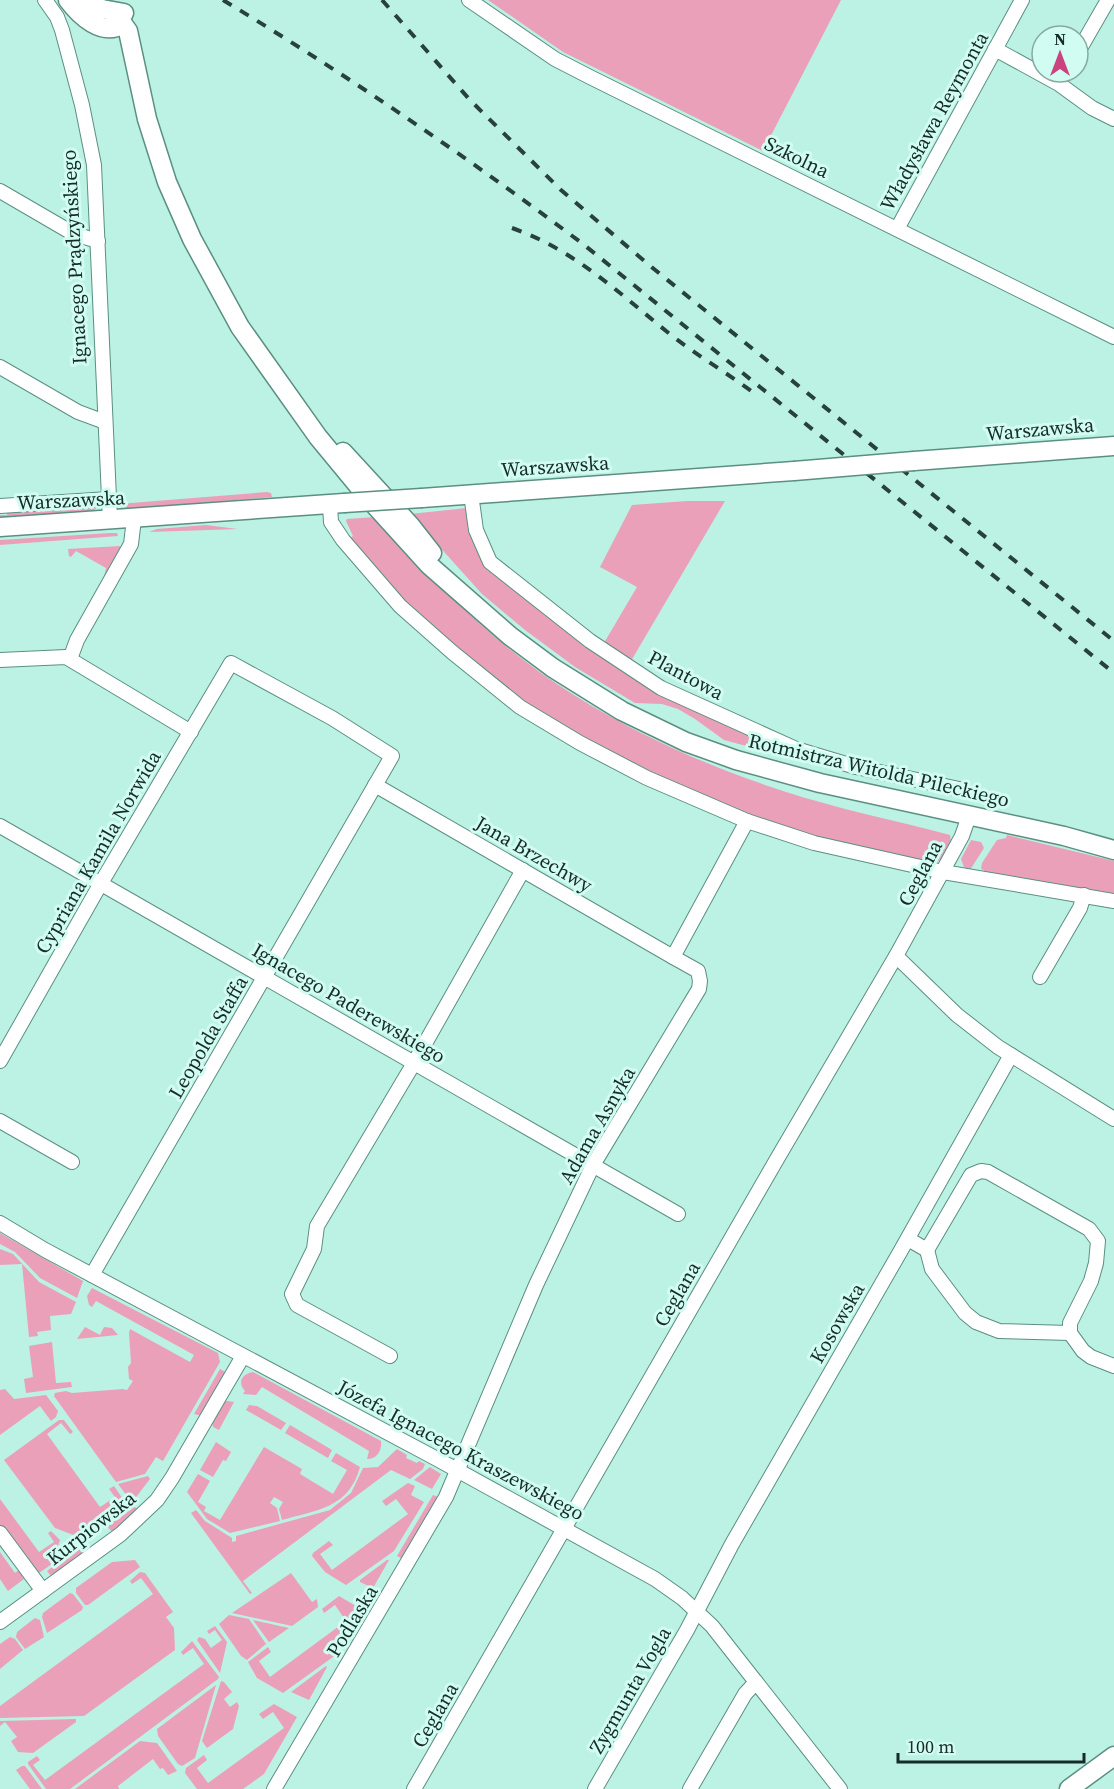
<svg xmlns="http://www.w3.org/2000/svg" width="1114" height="1789" viewBox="0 0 1114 1789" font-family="'Source Serif 4',serif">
	<rect width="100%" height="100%" fill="#bbf2e4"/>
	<g fill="#eaa0b9">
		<polygon points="488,0 841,0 763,151 563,52"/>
		<polygon points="267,492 271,493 272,497 127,509 120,507 118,504"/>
		<polygon points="687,501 725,501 631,661 604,643 637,587 600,567 632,505"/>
		<polygon points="101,505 91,512 0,518 0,515 7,515 7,511"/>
		<polygon points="467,508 484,557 614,662 742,730 952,793 952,795 787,757 724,740 695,719 678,709 662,704 635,703 575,667 525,630 482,594 410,514"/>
		<path d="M375,517C434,583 498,648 574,695C639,736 710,767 783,791C838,809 894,820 950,835C953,846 944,860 934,863L845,845L759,818L626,763L580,737L507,691L405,603L349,539L353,536L346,521L347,519Z"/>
		<polygon points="206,525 238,529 149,532 157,529"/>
		<polygon points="110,533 117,533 118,536 0,545 0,540"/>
		<polygon points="120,546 120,550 104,577 106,568 76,551 71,557 69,556 68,549"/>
		<polygon points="1007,835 1114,861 1114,896 984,874 984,870 981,869 982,863 997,840 1006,838"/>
		<polygon points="971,840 981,842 984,848 970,870 964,867 961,859"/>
		<polygon points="0,1233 83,1281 77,1298 40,1278 15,1252 0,1244"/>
		<polygon points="0,1249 13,1254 39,1282 76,1302 71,1314 50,1316 51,1330 37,1332 38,1336 29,1337 22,1264 0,1265"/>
		<polygon points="92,1288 218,1353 220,1362 163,1461 156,1457 145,1474 116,1482 54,1396 55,1393 66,1391 72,1393 123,1389 127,1390 133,1381 129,1379 128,1367 131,1363 129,1333 130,1329 190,1362 194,1355 96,1301 92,1307 89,1305 87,1296"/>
		<polygon points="85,1327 100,1335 104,1327 112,1328 118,1335 77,1339"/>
		<polygon points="52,1342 56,1383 71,1382 72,1387 26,1393 24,1379 33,1377 29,1346"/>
		<polygon points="220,1369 227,1373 202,1416 194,1414"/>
		<path d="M253,1372L381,1441C382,1451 377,1459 367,1459L369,1451L262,1387L256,1395L243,1394L245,1391C237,1382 242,1374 253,1372Z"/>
		<polygon points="5,1389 14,1399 46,1395 58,1411 56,1417 51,1421 40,1406 0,1435 0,1390"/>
		<polygon points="227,1401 234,1402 219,1430 213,1427 212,1422 223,1403"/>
		<polygon points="249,1405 257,1406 286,1423 281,1430 246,1410"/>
		<polygon points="59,1420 64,1420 73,1432 70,1434 61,1423 47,1434 100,1507 115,1497 109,1489 114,1486 127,1505 84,1539 55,1528 4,1460"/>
		<polygon points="290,1425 332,1450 328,1458 285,1433"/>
		<polygon points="216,1442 231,1452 226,1461 223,1460 213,1477 200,1470"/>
		<path d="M264,1447L302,1469L300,1474L333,1494L347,1470L331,1461L336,1453L360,1467C349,1508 317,1510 282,1520L279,1509L283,1502L274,1497L270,1503L277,1508L280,1521L230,1533L207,1519L187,1492L198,1474L210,1481L198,1502L206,1507L204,1511L220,1520Z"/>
		<polygon points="397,1449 407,1455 406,1458 417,1463 419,1461 425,1464 423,1469 410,1479 391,1470 243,1581 252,1593 250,1594 191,1513 196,1510 205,1521 232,1538 232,1542 236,1541 236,1536 330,1510 351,1493 363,1468 378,1467"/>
		<polygon points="430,1467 441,1474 432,1489 414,1480"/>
		<polygon points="148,1476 150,1479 133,1501 131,1501 118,1484"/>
		<polygon points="408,1483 415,1486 411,1495 424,1502 394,1551 346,1585 325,1572 312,1556 313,1553 329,1541 333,1545 320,1554 332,1570 408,1514 396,1499 386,1506 382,1501"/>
		<polygon points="433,1495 438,1497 405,1560 397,1556"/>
		<polygon points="0,1499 39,1552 54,1542 48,1533 51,1531 60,1540 52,1564 36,1575 0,1526"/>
		<polygon points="131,1507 135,1507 139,1511 113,1533 107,1526"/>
		<polygon points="84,1543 89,1544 83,1549 85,1553 52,1577 47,1571"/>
		<polygon points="0,1552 15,1573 20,1569 24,1579 8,1591 0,1579"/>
		<polygon points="135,1560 140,1567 88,1605 85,1605 76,1593 76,1588 112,1562"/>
		<polygon points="387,1560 389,1560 373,1588 360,1582 360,1580"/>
		<polygon points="140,1572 145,1573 173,1612 166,1617 174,1628 175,1650 84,1716 0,1718 0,1706 153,1594 141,1578 132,1584 130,1581"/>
		<polygon points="291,1573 312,1602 317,1599 318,1607 292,1626 232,1613"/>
		<polygon points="70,1593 73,1594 83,1607 82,1610 47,1633 42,1617 43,1613"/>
		<polygon points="339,1596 361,1609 333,1657 283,1693 257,1678 248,1662 268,1647 271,1652 259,1661 270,1677 346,1621 335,1605 324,1613 322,1609"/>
		<polygon points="229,1615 249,1619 266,1644 247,1660 241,1656 219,1624"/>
		<polygon points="35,1618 40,1620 44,1637 25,1649 16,1637 17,1632"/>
		<polygon points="253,1620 289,1628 269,1642"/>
		<polygon points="215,1626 227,1642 220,1673 197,1640 199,1637 205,1639 211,1648 222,1640 215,1630 209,1634 207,1631"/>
		<polygon points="10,1637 15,1639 23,1650 0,1669 0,1644"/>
		<polygon points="192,1641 219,1677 218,1679 70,1789 46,1789 28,1764 28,1762 37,1756 40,1760 33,1765 45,1780 204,1664 193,1648 183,1655 181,1652"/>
		<polygon points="326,1666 327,1667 309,1700 291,1692"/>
		<polygon points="221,1681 224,1682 232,1692 224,1699 230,1707 237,1702 239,1706 233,1729 207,1748 202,1741"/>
		<polygon points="216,1685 195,1758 182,1766 178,1764 158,1736 157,1729"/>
		<polygon points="274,1704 297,1717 264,1774 243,1789 197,1789 185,1773 186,1768 204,1755 207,1760 197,1768 208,1783 284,1728 273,1712 263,1719 259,1714"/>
		<polygon points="76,1719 76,1722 33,1753 18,1752 11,1741 17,1737 5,1722 0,1726 0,1721"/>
		<polygon points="140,1741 157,1743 177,1771 168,1775 163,1768 160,1769 153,1759 118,1786 119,1789 75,1789"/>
		<polygon points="22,1766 25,1766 42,1789 30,1789 16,1770"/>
	</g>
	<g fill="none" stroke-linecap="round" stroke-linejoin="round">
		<defs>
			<g id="minor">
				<polyline points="45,0 57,17 62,30 82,105 94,165 110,520"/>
				<polyline points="469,0 555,59 590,77 1114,337"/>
				<polyline points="995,49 1059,84 1092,108 1114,119"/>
				<polyline points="1078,52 1108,0"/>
				<polyline points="0,191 74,234 98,241"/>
				<polyline points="897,229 1022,0"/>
				<polyline points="0,367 78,412 105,422"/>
				<polyline points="471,494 476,530 490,562 590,641 661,688 796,749 856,767 959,789"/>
				<polyline points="330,505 331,522 343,540 400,606 452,652 520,707 580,743 647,778 747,821 814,843 943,872 1114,901"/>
				<polyline points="0,506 109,499"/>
				<polyline points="70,659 77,640 131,544 134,519"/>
				<polyline points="0,660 66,657 191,732"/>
				<polyline points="375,785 673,957"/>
				<polyline points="0,826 678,1214"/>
				<polyline points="896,956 957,1015 998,1047 1114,1119"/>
				<polyline points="1040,977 1080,908 1084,895"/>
				<polyline points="0,1061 101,883 231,663 332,718 392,756 92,1275"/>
				<polyline points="0,1121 72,1162"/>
				<polyline points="0,1223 45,1250 437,1459 655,1579 682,1598 712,1626 840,1789"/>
				<polyline points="908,1239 927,1250 971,1175 981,1171 988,1172 1089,1229 1098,1241 1096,1263 1091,1281 1070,1323 1070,1333 1083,1351 1091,1357 1114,1366"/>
				<polyline points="927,1250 932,1269 965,1313 976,1322 999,1331 1070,1333"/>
				<polyline points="390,1356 297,1305 292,1294 314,1249 317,1226 414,1063 523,870"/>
				<polyline points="0,1533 43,1591"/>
				<polyline points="0,1622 121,1534 157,1500 172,1478 243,1356"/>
				<polyline points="274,1789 446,1497 536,1285 593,1165 699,989 700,981 698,971 673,957 747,821"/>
				<polyline points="414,1789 777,1159 896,956 962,836 969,816"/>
				<polyline points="595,1789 687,1630 732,1544 900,1252 1011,1055"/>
				<polyline points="690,1789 745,1694 756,1682"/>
			</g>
			<g id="major">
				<path d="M68,0C80,16 102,37 123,24"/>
				<polyline points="86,1 102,9 124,13"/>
				<polyline points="123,24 128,31 147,119 167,182 192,239 240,327 318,437 370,500 429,565 510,636 553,668 622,711 686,742 736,760 820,783 1064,836 1114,850"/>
				<polyline points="343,452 410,525 432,553"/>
				<polyline points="914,461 1114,446"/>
				<polyline points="422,498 794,471"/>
				<polyline points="0,527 344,503"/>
				<polyline points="1069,1789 1114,1756"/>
			</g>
		</defs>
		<use href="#minor" stroke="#5b8f82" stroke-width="16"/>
		<use href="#major" stroke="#5b8f82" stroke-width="21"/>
		<use href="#minor" stroke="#fff" stroke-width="14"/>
		<use href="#major" stroke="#fff" stroke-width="18"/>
		<g stroke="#28413b" stroke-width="4" stroke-dasharray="10 10" stroke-linecap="butt">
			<path d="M223,0C347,75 467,157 583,244L1114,673"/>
			<polyline points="382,0 470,100 561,190 649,265 1114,641"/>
			<path d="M512,228C575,250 620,294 671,335C698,356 727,373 754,393"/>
		</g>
		<defs>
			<g id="major-bridge">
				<polyline points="794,471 914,461"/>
				<polyline points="344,503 422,498"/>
			</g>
		</defs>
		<use href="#major-bridge" stroke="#5b8f82" stroke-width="21" stroke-linecap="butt"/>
		<use href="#major-bridge" stroke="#fff" stroke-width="18"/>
	</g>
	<g text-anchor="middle" stroke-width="6" stroke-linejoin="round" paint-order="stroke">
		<g font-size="20" fill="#172c27" stroke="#d1fcf1">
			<text transform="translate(934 121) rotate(-61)" y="7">Władysława Reymonta</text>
			<text transform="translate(797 157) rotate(26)" y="7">Szkolna</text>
			<text transform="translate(74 257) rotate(-93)" y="7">Ignacego Prądzyńskiego</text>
			<text transform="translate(1040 429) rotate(-5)" y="7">Warszawska</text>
			<text transform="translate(555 466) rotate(-4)" y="7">Warszawska</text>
			<text transform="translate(71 500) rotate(-3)" y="7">Warszawska</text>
			<text transform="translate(686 675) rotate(28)" y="7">Plantowa</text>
			<text transform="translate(879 770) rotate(13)" y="7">Rotmistrza Witolda Pileckiego</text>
			<text transform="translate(98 852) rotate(-60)" y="7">Cypriana Kamila Norwida</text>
			<text transform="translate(534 854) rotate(30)" y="7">Jana Brzechwy</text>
			<text transform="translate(920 873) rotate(-62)" y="7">Ceglana</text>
			<text transform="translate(349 1003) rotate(30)" y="7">Ignacego Paderewskiego</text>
			<text transform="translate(208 1037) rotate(-60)" y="7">Leopolda Staffa</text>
			<text transform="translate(597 1125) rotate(-60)" y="7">Adama Asnyka</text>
			<text transform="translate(677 1294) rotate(-60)" y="7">Ceglana</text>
			<text transform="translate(837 1323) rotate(-60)" y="7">Kosowska</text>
			<text transform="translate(461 1450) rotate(28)" y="7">Józefa Ignacego Kraszewskiego</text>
			<text transform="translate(91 1528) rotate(-38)" y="7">Kurpiowska</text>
			<text transform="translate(352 1621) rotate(-59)" y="7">Podlaska</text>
			<text transform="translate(630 1690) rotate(-60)" y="7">Zygmunta Vogla</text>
			<text transform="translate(435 1715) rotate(-60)" y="7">Ceglana</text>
		</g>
	</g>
	<g transform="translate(1060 54)"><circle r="28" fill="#d1fcf1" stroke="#87a9a0" stroke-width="1.5"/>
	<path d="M0-4.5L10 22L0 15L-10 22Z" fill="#cb437e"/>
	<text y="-9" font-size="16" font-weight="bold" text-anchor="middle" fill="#172c27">N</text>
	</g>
	<path d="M898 1753v9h186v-9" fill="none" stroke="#172c27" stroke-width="3"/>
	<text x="907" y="1753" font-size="18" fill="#172c27" stroke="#d1fcf1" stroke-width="4.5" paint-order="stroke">100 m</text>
</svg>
